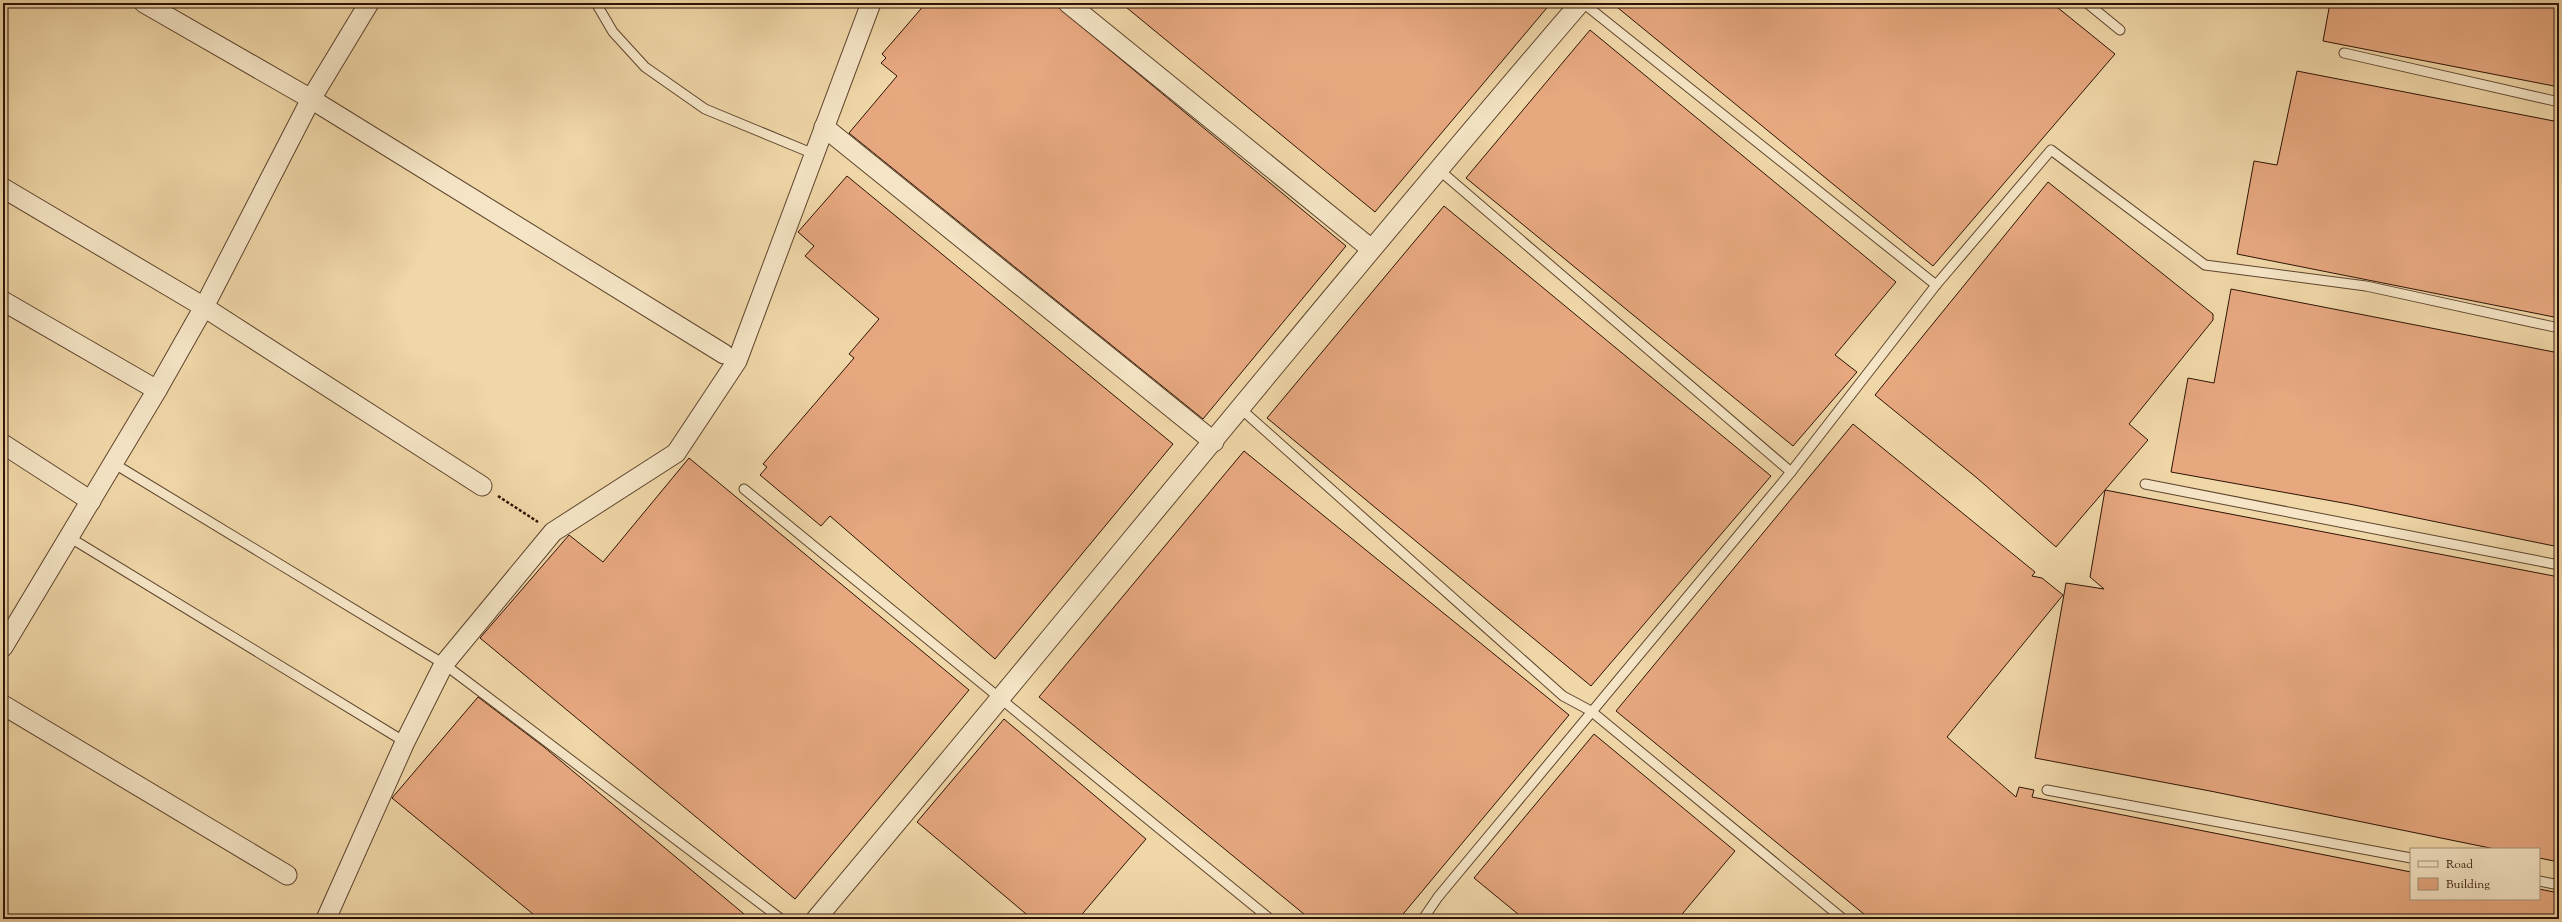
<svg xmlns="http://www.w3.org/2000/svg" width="2562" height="922" viewBox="0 0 2562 922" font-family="'Sorts Mill Goudy',serif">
	<rect width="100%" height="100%" fill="#f0d7a8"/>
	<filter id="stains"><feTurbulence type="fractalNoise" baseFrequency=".005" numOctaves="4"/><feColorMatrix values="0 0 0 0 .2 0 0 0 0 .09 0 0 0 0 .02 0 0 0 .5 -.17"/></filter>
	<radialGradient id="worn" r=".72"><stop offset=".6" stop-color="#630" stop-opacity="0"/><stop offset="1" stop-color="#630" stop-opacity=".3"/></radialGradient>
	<g fill="#e7a880" stroke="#2e1304">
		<polygon points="926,3 1053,3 1346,246 1203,419 849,133 897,76 881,63 886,58 882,54"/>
		<polygon points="1121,3 1551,3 1375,212"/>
		<polygon points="1612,3 2052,3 2115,54 1933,266"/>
		<polygon points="2330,3 2559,3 2559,87 2323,41"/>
		<polygon points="1590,30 1896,282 1835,355 1857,372 1793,446 1466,178"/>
		<polygon points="2297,71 2559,122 2559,318 2237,254 2254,161 2277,165"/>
		<polygon points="847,176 1173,444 995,659 830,516 821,526 760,475 767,467 763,464 854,358 849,354 879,319 805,256 814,246 798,232"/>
		<polygon points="2048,182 2213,314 2213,320 2129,424 2148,440 2056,547 1977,478 1875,395"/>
		<polygon points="1444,206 1771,476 1591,686 1267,418"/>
		<polygon points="2231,289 2559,353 2559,547 2349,504 2171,472 2188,378 2214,383"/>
		<polygon points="1853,424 2035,572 2032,576 2042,578 2063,595 1947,737 2016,797 2019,787 2034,790 2032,797 2411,872 2411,899 2539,899 2539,889 2559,893 2559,919 1870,919 1616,711"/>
		<polygon points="1244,451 1569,715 1399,919 1310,919 1039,697"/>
		<polygon points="689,458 969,690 795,899 480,638 569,535 603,562"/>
		<polygon points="2105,490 2559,577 2559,862 2539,858 2539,849 2495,849 2210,791 2035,758 2066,583 2104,589 2090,577"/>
		<polygon points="478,697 544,747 750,919 539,919 392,798"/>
		<polygon points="1004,719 1146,839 1078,919 1032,919 917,822"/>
		<polygon points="1594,734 1735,851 1678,919 1524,919 1474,878"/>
	</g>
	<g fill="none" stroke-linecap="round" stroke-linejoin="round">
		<defs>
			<g id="lane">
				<polyline points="596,3 613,32 645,67 705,109 814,154"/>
				<polyline points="1583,3 1936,285"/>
				<polyline points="2087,3 2120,30"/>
				<polyline points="2344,53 2559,102"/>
				<polyline points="1438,169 1791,472"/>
				<polyline points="1241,409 1563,696 1591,711 1843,919"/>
				<polyline points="113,463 444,664 781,919"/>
				<polyline points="2145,484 2559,565"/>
				<polyline points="744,489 1270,919"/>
				<polyline points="69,537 405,742"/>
				<polyline points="2047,790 2411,858"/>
				<polyline points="2539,881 2559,885"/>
				<polyline points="1423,919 1438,897 1791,472 1936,285 2051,150 2205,265 2366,286 2559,328"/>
			</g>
			<g id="street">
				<polyline points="144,3 311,99 724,354"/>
				<polyline points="1068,3 1370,248"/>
				<polyline points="824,127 1214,442"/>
				<polyline points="3,188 204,307 482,486"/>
				<polyline points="3,301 157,390"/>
				<polyline points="3,444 91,501"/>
				<polyline points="3,647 157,390 204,307 311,99 369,3"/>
				<polyline points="3,705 287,875"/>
				<polyline points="326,919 405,742 444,664 553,532 676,453 737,361 871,3"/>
				<path d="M816,919C1072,615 1321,305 1580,3"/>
			</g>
		</defs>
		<use href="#lane" stroke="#5e442d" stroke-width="11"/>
		<use href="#street" stroke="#5e442d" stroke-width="21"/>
		<polyline stroke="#2e1304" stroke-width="2.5" stroke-dasharray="3 2" stroke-linecap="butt" points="498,496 538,522"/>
		<use href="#lane" stroke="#f5e5c6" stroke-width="9"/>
		<use href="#street" stroke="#f5e5c6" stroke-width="19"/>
	</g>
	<rect width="2562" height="922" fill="none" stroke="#f0d7a8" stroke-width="16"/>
	<rect x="4" y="4" width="2554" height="914" fill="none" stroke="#2e1304" stroke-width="2"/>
	<rect x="8" y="8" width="2546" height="906" fill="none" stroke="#2e1304"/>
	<rect x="2410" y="848" width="130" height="52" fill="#f5e5c6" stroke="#a59178"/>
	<rect x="2418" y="861" width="20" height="6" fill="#f5e5c6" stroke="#a59178"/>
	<text x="2446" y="868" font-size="12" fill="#2e1304">Road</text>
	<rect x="2418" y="878" width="20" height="12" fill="#e7a880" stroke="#a59178"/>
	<text x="2446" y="888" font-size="12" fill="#2e1304">Building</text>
	<rect width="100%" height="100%" filter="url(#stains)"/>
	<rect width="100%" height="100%" fill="url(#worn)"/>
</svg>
